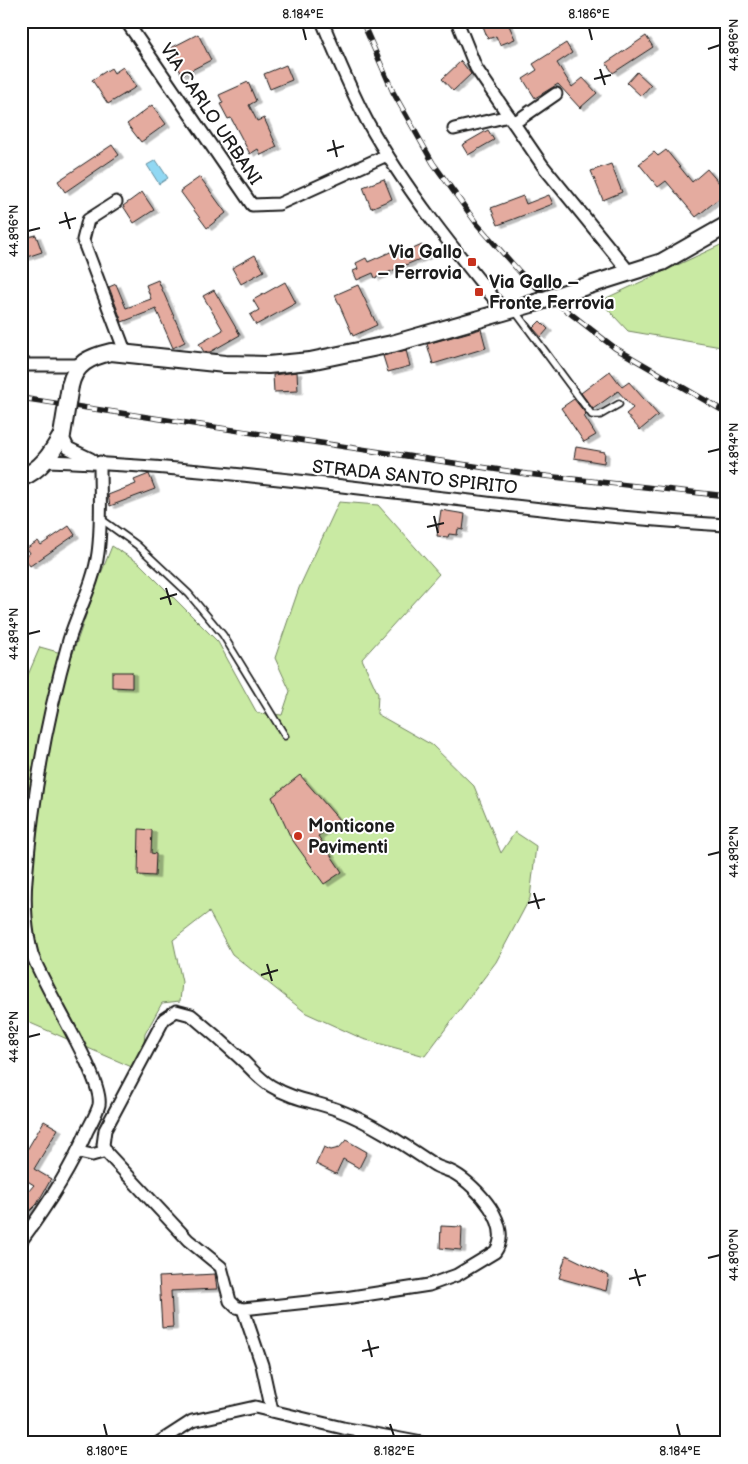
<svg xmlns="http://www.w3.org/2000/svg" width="748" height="1464" viewBox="0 0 748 1464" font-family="'Balsamiq Sans',sans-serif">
	<defs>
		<filter id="shadow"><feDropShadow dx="4.5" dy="2.5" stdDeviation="0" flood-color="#0004"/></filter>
	</defs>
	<rect width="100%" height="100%" fill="#fff"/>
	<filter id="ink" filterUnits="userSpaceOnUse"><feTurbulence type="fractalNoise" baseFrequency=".02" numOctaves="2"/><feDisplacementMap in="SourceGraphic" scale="10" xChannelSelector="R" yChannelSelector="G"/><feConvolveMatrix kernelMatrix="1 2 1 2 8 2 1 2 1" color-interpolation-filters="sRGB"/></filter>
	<g filter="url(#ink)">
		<g fill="#c9eaa3" stroke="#728360">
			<polygon points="727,242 727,348 628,331 600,301"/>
			<polygon points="339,502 378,505 439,574 362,659 378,694 377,714 432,745 474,786 501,853 515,832 536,846 530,898 496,962 425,1056 363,1039 306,1013 232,954 209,912 173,940 182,982 180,1001 162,1003 145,1034 143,1052 134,1068 21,1019 21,691 40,647 72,656 96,586 112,546 139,563 218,642 257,713 282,715 290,691 275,658 299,588"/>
		</g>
		<polygon fill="#91d8f3" stroke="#628d9d" points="156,160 168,178 159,184 147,165"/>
		<g fill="#e4ab9f" stroke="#1c1c1c" filter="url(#shadow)">
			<polygon points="481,21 507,21 515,39 500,45 496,36 488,39"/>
			<polygon points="198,34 211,60 182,75 169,49"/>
			<polygon points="646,36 653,47 613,73 606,63"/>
			<polygon points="566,43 572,53 557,63 572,87 583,78 597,93 580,108 558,84 535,98 523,79 537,70 533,64"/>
			<polygon points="461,61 471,74 453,91 442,79"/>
			<polygon points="286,65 292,80 270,89 264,74"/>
			<polygon points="123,67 136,87 108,104 92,80 111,68 114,73"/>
			<polygon points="637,72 651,85 641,96 627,83"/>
			<polygon points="248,82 256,101 249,105 257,121 264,118 277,147 261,155 258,149 250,154 231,118 228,119 220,104 223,103 219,95"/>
			<polygon points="152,105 166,124 141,142 127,124"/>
			<polygon points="488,130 494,140 468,155 462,145"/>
			<polygon points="112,145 119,155 65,192 58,181"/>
			<polygon points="666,150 692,182 707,169 727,192 696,217 666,181 658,187 639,164 654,152 658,156"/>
			<polygon points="611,164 622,192 603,200 591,171"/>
			<polygon points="200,177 226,213 207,228 180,191"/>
			<polygon points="384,179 392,199 371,208 363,187"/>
			<polygon points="142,192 154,210 134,223 123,206"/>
			<polygon points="549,195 553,204 498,225 491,208 523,196 526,204"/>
			<polygon points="36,235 42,252 21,259 21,239"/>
			<polygon points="422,245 427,256 375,278 373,273 357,280 353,271 358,269 356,263 366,258 368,262 397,249 399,255"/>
			<polygon points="255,255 264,271 241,284 232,268"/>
			<polygon points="158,280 185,342 173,348 156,309 122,322 109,287 116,284 126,308 151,299 146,285"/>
			<polygon points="285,282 296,303 256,325 250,315 259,310 253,300"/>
			<polygon points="358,285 377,325 353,336 335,295"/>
			<polygon points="214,290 240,335 210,352 204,352 199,344 223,330 203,296"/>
			<polygon points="540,321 548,329 541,337 533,328"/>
			<polygon points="481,329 486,348 433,364 427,344"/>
			<polygon points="406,350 410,366 388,372 383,356"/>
			<polygon points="610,371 622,387 629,382 658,415 640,430 626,414 633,408 618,391 593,409 581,393"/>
			<polygon points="297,372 298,391 274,392 273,375"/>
			<polygon points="574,399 586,414 584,416 596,435 584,442 561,408"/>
			<polygon points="576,447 605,452 604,463 574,458"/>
			<polygon points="149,474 155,489 110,506 108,495 136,484 134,480"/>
			<polygon points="441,510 465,514 463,530 458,529 457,535 449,534 448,537 437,536"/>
			<polygon points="69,526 75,535 30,566 24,557 30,553 27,548 38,541 41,545"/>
			<polygon points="112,672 132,672 132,688 112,687"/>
			<polygon points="300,775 340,821 318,836 342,872 324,884 291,838 272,797"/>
			<polygon points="139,829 152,830 151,853 156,854 155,876 138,875"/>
			<polygon points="44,1121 58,1129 34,1169 51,1179 37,1204 26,1215 21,1212 21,1200 34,1185 21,1177 21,1160"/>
			<polygon points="346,1140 367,1152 359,1168 343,1159 336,1174 316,1164 324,1147 331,1150 339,1148"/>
			<polygon points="441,1226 462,1227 461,1250 440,1248"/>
			<polygon points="566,1255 609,1276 606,1291 559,1278"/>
			<polygon points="215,1274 217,1289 171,1291 173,1327 162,1328 159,1277"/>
		</g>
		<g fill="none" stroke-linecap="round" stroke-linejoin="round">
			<defs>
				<g id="lane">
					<polyline points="515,311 592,415 600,415 619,404"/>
					<polyline points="101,519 137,545 189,594 223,635 285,736"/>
				</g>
				<g id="street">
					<polyline points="126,21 252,205 279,204 387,155"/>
					<path d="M322,21C336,55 350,89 367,121C405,189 455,251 505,312"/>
					<polyline points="457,21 476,68 543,166 630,273"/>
					<polyline points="514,123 556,94"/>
					<polyline points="454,129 509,116"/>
					<polyline points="116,202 88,220 83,240 126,354"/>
					<polyline points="21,365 79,365"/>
					<polyline points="62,435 68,448 91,459"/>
					<path d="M47,461C274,469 499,512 727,525"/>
					<polyline points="79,1152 92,1155 106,1151"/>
					<path d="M21,1241C47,1206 70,1171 87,1131C91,1123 97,1113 99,1105C104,1079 43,987 32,954C26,932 24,903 26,880C32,800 47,717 69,640C78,611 94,583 98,553C102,524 100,492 100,462"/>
					<path d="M243,1309L236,1307L230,1301L221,1267L188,1240L107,1153L103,1145L105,1130L164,1019L176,1011L191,1015C208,1029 224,1043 240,1058C250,1067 259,1079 271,1086C294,1100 314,1101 338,1110C372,1123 403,1144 433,1164C440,1169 447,1169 454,1173C477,1186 514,1226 495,1252L457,1275L429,1285L345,1298L243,1309L262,1365L272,1411"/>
					<polyline points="158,1443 192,1421 255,1407 343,1428 422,1443"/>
				</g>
				<g id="secondary">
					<polyline points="574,290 662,262 727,225"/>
					<path d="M70,386C75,363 90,357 111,352L225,364L268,365L310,361L392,344L535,303"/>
					<path d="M21,478C42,469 51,454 62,435"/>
				</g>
			</defs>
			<use href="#lane" stroke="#1c1c1c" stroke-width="9"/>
			<use href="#street" stroke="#1c1c1c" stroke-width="15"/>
			<use href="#secondary" stroke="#1c1c1c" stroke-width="20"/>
			<use href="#lane" stroke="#fff" stroke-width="5.5"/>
			<use href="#street" stroke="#fff" stroke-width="11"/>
			<use href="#secondary" stroke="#fff" stroke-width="16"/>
			<defs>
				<g id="rail">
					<polyline points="362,21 393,92 433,163 477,224 526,279 615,348 727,413"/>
					<polyline points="21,398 527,474 727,496"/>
				</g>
			</defs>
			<use href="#rail" stroke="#1c1c1c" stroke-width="5.5"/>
			<use href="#rail" stroke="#fff" stroke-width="4" stroke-dasharray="11" stroke-linecap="butt"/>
			<defs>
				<g id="secondary-bridge">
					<polyline points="535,303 574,290"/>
					<polyline points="62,435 70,386"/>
				</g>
			</defs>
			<use href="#secondary-bridge" stroke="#1c1c1c" stroke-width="20" stroke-linecap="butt"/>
			<use href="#secondary-bridge" stroke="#fff" stroke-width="16"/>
		</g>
	</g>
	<path fill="none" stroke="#1c1c1c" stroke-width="2" d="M303,28L306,40M589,28L592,40M708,49L720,45M600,69L605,85M594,79L611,75M333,140L337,157M327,151L344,146M65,212L70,229M59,223L76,218M28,231L40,228M708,452L720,449M434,516L438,533M427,527L444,523M166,588L171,605M160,599L177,594M28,634L40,631M708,855L720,852M534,893L539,909M528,903L545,899M267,964L272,981M261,975L278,970M28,1037L40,1034M708,1258L720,1255M635,1269L640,1286M629,1279L646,1275M368,1340L372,1357M362,1351L379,1347M104,1424L107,1436M390,1424L394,1436M677,1424L680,1436"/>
	<g fill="#c8321e" stroke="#fff" stroke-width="2">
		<rect x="467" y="257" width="10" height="10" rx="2.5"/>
		<rect x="474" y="287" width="10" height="10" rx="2.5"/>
		<circle cx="298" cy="836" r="5"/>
	</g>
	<g text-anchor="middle" stroke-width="4" stroke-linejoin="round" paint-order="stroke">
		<g font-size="18" fill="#1c1c1c" stroke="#fff">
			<text transform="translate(211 114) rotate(56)" y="6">VIA CARLO URBANI</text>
			<text transform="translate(415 477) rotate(6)" y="6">STRADA SANTO SPIRITO</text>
		</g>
		<g font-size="18" font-weight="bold" fill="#1c1c1c" stroke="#fff" text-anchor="start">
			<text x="462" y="258" text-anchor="end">Via Gallo<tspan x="462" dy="21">– Ferrovia</tspan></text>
			<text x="489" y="288">Via Gallo –<tspan x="489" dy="21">Fronte Ferrovia</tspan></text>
			<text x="308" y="832">Monticone<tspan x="308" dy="21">Pavimenti</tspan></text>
		</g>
	</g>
	<rect width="748" height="1464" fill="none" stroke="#fff" stroke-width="55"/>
	<rect x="28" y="28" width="692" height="1408" fill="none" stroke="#1c1c1c" stroke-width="2"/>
	<g font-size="12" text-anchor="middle" fill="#1c1c1c">
		<text x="303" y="18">8.184°E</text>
		<text x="589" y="18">8.186°E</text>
		<text transform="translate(734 45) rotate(-90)" y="4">44.896°N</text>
		<text transform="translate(14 231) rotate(-90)" y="4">44.896°N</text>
		<text transform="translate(734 449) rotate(-90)" y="4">44.894°N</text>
		<text transform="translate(14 634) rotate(-90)" y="4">44.894°N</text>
		<text transform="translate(734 852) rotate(-90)" y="4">44.892°N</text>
		<text transform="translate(14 1037) rotate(-90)" y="4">44.892°N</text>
		<text transform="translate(734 1255) rotate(-90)" y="4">44.890°N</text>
		<text x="107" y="1455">8.180°E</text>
		<text x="394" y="1455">8.182°E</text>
		<text x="680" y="1455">8.184°E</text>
	</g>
</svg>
